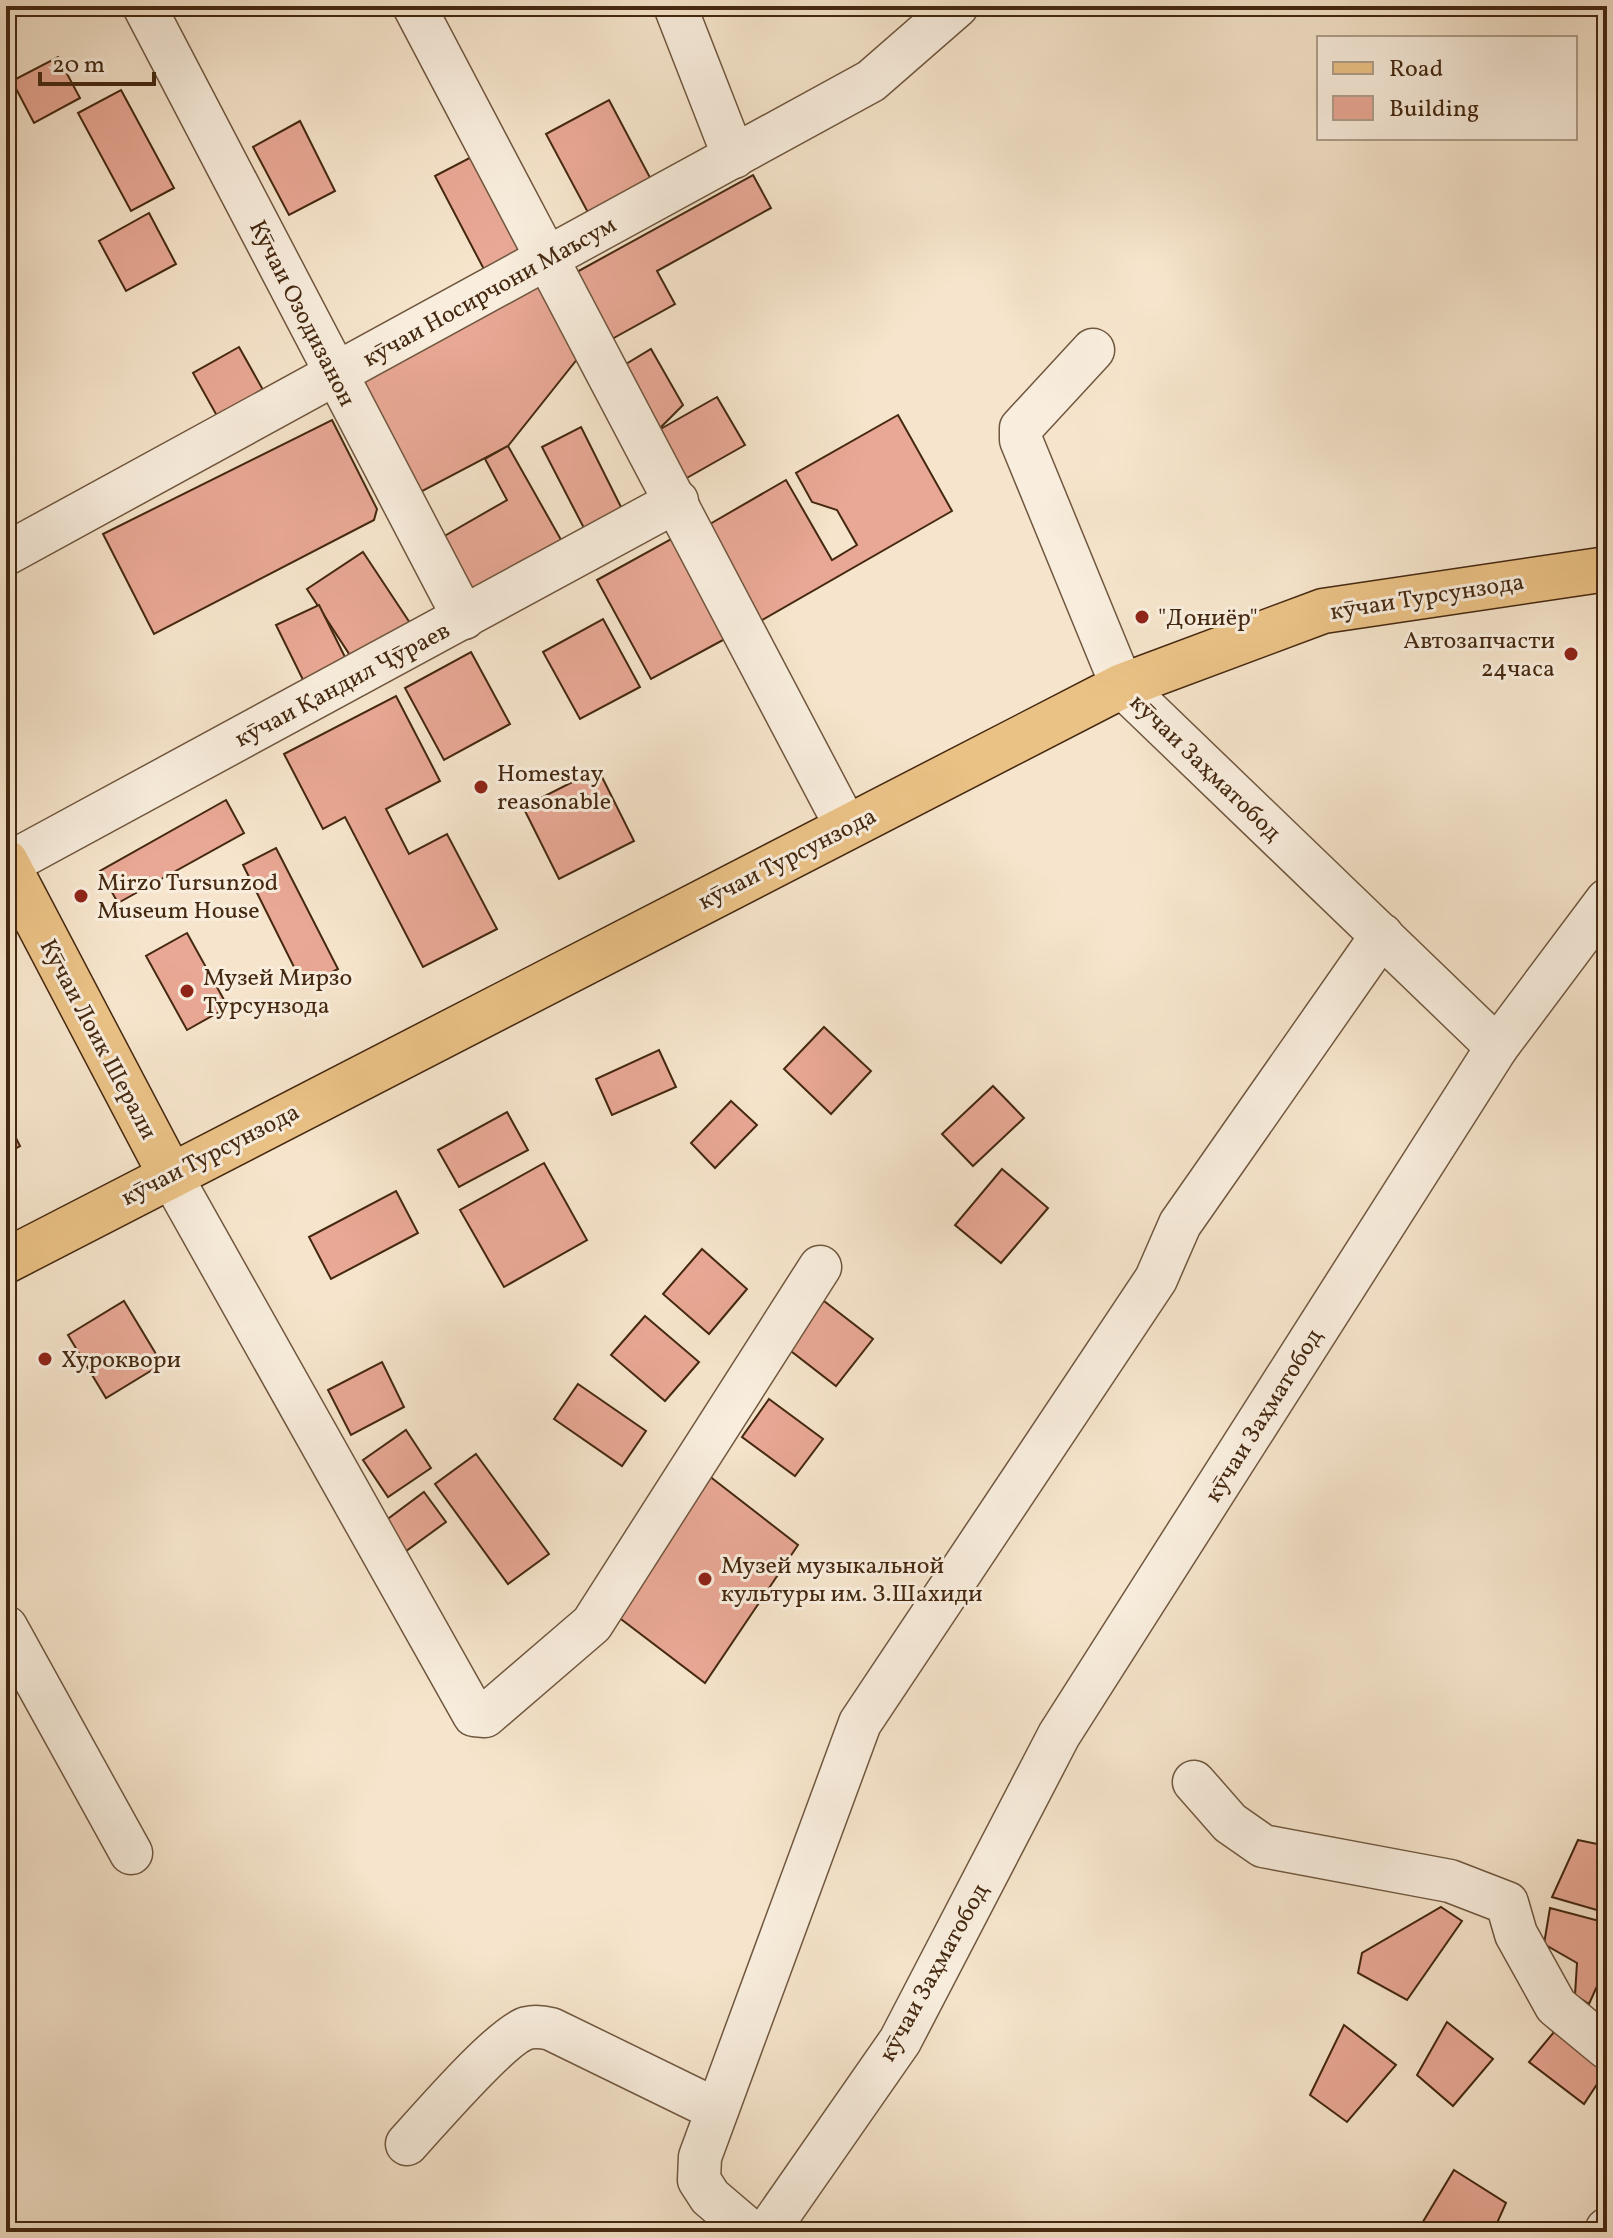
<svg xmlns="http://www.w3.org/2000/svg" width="1613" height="2238" viewBox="0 0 1613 2238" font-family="Vollkorn,serif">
	<rect width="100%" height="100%" fill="#f6e5cc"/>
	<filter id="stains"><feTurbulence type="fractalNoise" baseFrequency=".0025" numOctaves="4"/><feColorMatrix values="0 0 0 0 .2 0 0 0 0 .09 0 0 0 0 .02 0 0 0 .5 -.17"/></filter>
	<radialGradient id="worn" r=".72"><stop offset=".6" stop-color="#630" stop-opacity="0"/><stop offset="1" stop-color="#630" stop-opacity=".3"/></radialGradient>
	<g fill="#e9a895" stroke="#442810" stroke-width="2">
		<polygon points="58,57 80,98 34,123 12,81"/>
		<polygon points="121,90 174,188 131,211 78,113"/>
		<polygon points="609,100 655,187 592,220 546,134"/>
		<polygon points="300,121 335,191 289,215 253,147"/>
		<polygon points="479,153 532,254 488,277 435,176"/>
		<polygon points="753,175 771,208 657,271 675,304 612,339 575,273"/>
		<polygon points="149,213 176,264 126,291 99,241"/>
		<polygon points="545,274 586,348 508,446 411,497 351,383"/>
		<polygon points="239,347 267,397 221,423 193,373"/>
		<polygon points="651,349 683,405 657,431 621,367"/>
		<polygon points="717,397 745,445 685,479 657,431"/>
		<polygon points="898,415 952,511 757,623 703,528 786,480 832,560 857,545 837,510 812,502 796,473"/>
		<polygon points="332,420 377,509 374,520 154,634 103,534"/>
		<polygon points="581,427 624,513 586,532 542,447"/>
		<polygon points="508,446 564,545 467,600 434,542 507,500 485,459"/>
		<polygon points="682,533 736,633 651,679 597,580"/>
		<polygon points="363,552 412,626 355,663 307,589"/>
		<polygon points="319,605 351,669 308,690 276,625"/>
		<polygon points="603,619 640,687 580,719 543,652"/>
		<polygon points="471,652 510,724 444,760 405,688"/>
		<polygon points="396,696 440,781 386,809 409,854 447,834 497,929 423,967 345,817 323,829 284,754"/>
		<polygon points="598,769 634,841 559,879 523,807"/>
		<polygon points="226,800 244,833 118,903 100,871"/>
		<polygon points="276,848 338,969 304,987 243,865"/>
		<polygon points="187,933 228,1007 187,1030 146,956"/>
		<polygon points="824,1027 871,1071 831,1114 784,1069"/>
		<polygon points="659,1050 676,1087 612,1115 596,1079"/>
		<polygon points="993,1086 1024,1118 973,1166 942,1134"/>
		<polygon points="731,1101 757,1125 715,1168 691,1143"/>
		<polygon points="507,1112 528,1150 459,1187 438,1150"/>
		<polygon points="6,1118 20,1146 6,1154"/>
		<polygon points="544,1163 587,1240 504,1287 460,1210"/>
		<polygon points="1002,1169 1048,1208 1001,1263 955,1225"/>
		<polygon points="396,1191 418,1233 331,1279 309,1237"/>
		<polygon points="702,1249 747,1289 709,1334 663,1294"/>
		<polygon points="124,1301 162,1364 106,1398 68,1335"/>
		<polygon points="824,1301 873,1339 836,1386 787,1348"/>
		<polygon points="645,1316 699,1362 665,1401 611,1355"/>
		<polygon points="382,1362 404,1407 351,1435 328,1390"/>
		<polygon points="578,1384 646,1431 622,1466 554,1419"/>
		<polygon points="769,1399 823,1439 795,1476 742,1437"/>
		<polygon points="406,1430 431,1468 388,1497 363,1460"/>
		<polygon points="476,1454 549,1554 508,1584 435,1484"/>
		<polygon points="704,1472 798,1545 705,1683 613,1613"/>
		<polygon points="424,1492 446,1522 402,1554 381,1524"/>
		<polygon points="1578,1840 1607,1846 1607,1913 1552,1897"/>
		<polygon points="1441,1907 1462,1921 1407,2000 1358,1973 1362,1953"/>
		<polygon points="1550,1908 1607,1923 1607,1964 1589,2004 1575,1995 1577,1963 1544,1944"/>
		<polygon points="1447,2022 1493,2059 1453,2106 1417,2075"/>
		<polygon points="1344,2025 1396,2065 1347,2122 1310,2095"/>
		<polygon points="1559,2026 1607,2069 1584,2104 1529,2062"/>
		<polygon points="1454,2170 1506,2203 1493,2232 1430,2232 1421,2225"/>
	</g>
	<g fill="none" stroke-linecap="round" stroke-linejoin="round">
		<defs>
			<g id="minor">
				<polyline points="144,6 464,618"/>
				<polyline points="414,6 847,828"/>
				<polyline points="675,6 734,157"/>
				<polyline points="6,554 871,81 957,6"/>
				<polyline points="6,865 677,501"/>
				<polyline points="1497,1047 1607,900"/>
				<polyline points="170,1174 474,1715 485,1716 592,1624 820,1267"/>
				<polyline points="6,1627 131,1853"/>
				<polyline points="1194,1782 1230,1823 1263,1846 1450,1881 1507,1903 1516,1934 1556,2006 1607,2048"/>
				<path d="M407,2144C428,2121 502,2035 527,2028C535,2026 543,2027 551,2029L717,2110"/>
				<polyline points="751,2232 710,2197 699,2180 700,2157 860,1723 1156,1279 1180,1224 1382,935"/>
				<polyline points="767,2232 900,2041 1059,1735 1497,1047 1122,686 1021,440 1021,428 1093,350"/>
				<polyline points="1606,2232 1607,2229"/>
			</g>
			<g id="major">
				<polyline points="6,862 170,1174"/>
				<polyline points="6,1261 1122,686 1323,611 1607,569"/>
			</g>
		</defs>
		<use href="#minor" stroke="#70573f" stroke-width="45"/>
		<use href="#major" stroke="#442810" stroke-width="47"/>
		<use href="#minor" stroke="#f9eede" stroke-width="42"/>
		<use href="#major" stroke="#ebc286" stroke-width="44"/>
	</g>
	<g fill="#8f2418" stroke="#f9eede" stroke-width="3">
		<circle cx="1142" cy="617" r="8"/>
		<circle cx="1571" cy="654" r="8"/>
		<circle cx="481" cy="787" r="8"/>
		<circle cx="81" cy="896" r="8"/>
		<circle cx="187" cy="991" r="8"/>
		<circle cx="45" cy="1359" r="8"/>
		<circle cx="705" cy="1579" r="8"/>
	</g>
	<g text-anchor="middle" stroke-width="6" stroke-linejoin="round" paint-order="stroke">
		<g font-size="24" fill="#442810" stroke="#f9eede">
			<text transform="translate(489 291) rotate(-29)" y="8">кӯчаи Носирчони Маъсум</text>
			<text transform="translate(303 313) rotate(63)" y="8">Кӯчаи Озодизанон</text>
			<text transform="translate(1427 596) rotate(-9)" y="8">кӯчаи Турсунзода</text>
			<text transform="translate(342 684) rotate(-28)" y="8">кӯчаи Қандил Ҷӯраев</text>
			<text transform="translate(1206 767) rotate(44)" y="8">кӯчаи Заҳматобод</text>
			<text transform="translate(787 858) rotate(-27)" y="8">кӯчаи Турсунзода</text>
			<text transform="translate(99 1039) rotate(62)" y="8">Кӯчаи Лоик Шерали</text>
			<text transform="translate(210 1154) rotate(-27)" y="8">кӯчаи Турсунзода</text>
			<text transform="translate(1263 1415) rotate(-58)" y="8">кӯчаи Заҳматобод</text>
			<text transform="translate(933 1972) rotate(-61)" y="8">кӯчаи Заҳматобод</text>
		</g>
		<g font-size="24" fill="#442810" stroke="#f9eede" text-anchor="start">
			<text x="1158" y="625">"Дониёр"</text>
			<text x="1555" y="648" text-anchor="end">Автозапчасти<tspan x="1555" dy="28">24часа</tspan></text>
			<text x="497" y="781">Homestay<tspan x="497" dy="28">reasonable</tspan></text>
			<text x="97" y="890">Mirzo Tursunzod<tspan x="97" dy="28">Museum House</tspan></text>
			<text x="203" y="985">Музей Мирзо<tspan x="203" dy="28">Турсунзода</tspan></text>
			<text x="61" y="1367">Хуроквори</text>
			<text x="721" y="1573">Музей музыкальной<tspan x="721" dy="28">культуры им. З.Шахиди</tspan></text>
		</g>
	</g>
	<rect width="1613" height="2238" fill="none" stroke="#f6e5cc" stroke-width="32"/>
	<rect x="8" y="8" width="1597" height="2222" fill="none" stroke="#442810" stroke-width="4"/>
	<rect x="16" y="16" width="1581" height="2206" fill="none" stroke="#442810" stroke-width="2"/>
	<rect x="1317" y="36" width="260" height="104" fill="#f9eede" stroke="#b19f8c" stroke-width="2"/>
	<rect x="1333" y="62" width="40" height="12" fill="#ebc286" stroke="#b19f8c" stroke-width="2"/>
	<text x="1389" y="76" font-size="24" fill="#442810">Road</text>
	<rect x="1333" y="96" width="40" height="24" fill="#e9a895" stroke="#b19f8c" stroke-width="2"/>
	<text x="1389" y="116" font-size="24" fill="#442810">Building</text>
	<path d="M40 72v12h114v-12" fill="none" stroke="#442810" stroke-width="4"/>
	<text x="52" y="72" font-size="24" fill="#442810" stroke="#f9eede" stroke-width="6" paint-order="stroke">20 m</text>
	<rect width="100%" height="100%" filter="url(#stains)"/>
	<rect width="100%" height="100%" fill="url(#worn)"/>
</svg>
